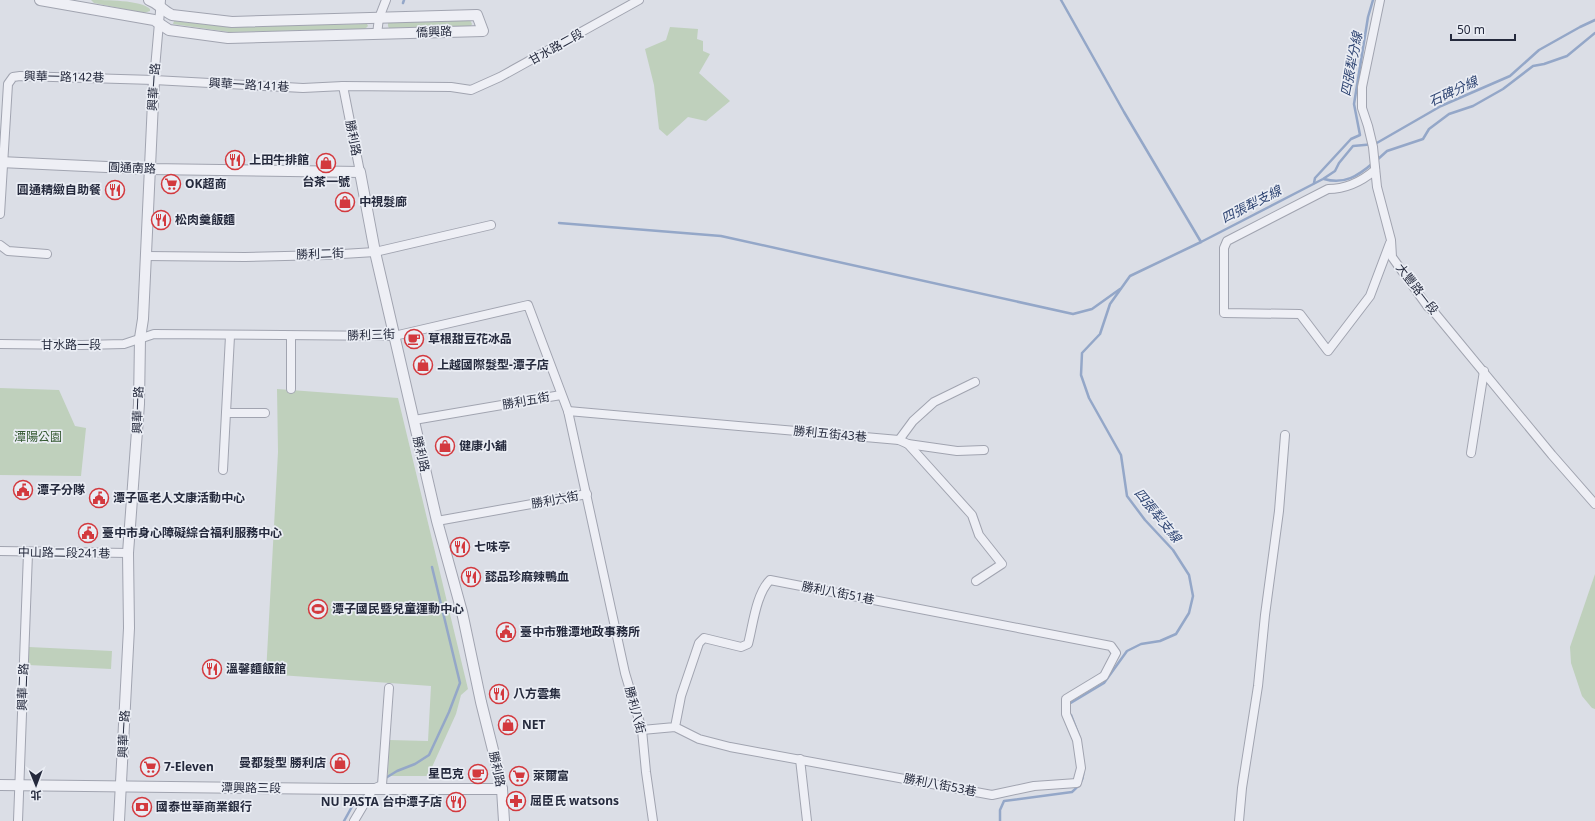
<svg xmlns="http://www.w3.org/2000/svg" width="1595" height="821" viewBox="0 0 1595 821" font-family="'Noto Sans','Noto Sans TC',sans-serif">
	<rect width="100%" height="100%" fill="#dbdee6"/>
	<g fill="#bfd0bc">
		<path d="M91,0C105,0 141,0 150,9V11L144,13L94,3Z"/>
		<polygon points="463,20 470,20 472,24 471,26 466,26 389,28 388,26 388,23 392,22"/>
		<polygon points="174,21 229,27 367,24 368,26 365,29 229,32 173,24"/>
		<polygon points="670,27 698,29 697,39 703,41 703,51 710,54 699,73 730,101 706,121 688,117 667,136 659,129 654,85 645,49 666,40"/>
		<polygon points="0,388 59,390 75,426 86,428 81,476 0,475"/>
		<polygon points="277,389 398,398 468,689 461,695 456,714 428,776 388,776 389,740 428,741 431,686 266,674 278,452"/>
		<polygon points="1595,574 1595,709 1592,708 1582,696 1571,663 1570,647"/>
		<polygon points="29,647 112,651 111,669 28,665"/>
	</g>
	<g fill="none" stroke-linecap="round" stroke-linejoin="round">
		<g stroke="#94a7c8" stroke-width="2.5">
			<polyline points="1061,0 1124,112 1201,242"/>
			<polyline points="403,3 404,0"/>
			<polyline points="1377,160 1387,151 1423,139 1429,129 1449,114 1473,106 1503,89 1533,66 1544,64 1567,56 1595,33"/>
			<path d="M1324,179C1344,185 1358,176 1373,163"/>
			<polyline points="1314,183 1315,178 1351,139 1360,135 1354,104 1368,17 1373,0"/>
			<polyline points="559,223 721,236 1073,314 1092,309 1120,289"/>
			<polyline points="1069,706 1069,704 1104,683 1127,651 1141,644 1160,641 1176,634 1189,613 1193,596 1189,575 1173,550 1145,520 1127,496 1121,455 1089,398 1081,375 1082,353 1100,334 1110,304 1130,276 1201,242 1323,179 1335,171 1339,163 1353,146 1375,144 1441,106 1510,76 1539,50 1580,27 1595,20"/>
			<polyline points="1071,715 1079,736"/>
			<polyline points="384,779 397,771 415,764 429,755 449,712 460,683 432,567"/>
			<polyline points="344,821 354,803 368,793"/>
			<path d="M1000,821V810L1004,801L1072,792C1078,787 1084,781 1083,773"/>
		</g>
		<defs>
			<g id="minor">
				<polyline points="1380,0 1362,87 1362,108 1368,126 1373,147 1377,187 1391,240 1392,257 1428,307 1434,312 1552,455 1595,504"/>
				<polyline points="377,34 379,18 386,0"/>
				<polyline points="154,80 161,0"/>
				<polyline points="343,86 360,172"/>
				<path d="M1375,170C1361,182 1347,189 1328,189L1227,241L1224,248V313L1300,314L1328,351L1370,296L1390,243"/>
				<polyline points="0,214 8,84 13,77 20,76 154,80 303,88 343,86 451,87 471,90 500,77 639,0"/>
				<polyline points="0,245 8,251 47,254"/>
				<polyline points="146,256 245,257 326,255 375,252 491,225"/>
				<polyline points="0,344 82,345 124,344 154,334 394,336 528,305 568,411 625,673 642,730 646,772 653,821"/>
				<polyline points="291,389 291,336"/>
				<polyline points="568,411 899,440 908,444 972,515 979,535 1002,564 976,581"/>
				<polyline points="226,413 265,413"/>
				<polyline points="414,420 561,395"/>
				<polyline points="899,440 913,421 934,402 975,382"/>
				<polyline points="908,444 957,451 984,450"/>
				<polyline points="1471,453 1484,371"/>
				<polyline points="223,470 230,336"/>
				<polyline points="437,521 587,494"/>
				<polyline points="0,551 128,553"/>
				<path d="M642,730L675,727L699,739L730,747L992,795L1034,786L1077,783L1081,768L1077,740L1066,714V699L1104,676L1116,653L1111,646L770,580C756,594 753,625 748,644L741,647L704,638L699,643L681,696L675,727"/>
				<polyline points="800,759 807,821"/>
				<polyline points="18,821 28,553"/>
				<polyline points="354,821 373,789 382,785 389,688"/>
				<polyline points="1239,821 1242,788 1258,686 1265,615 1279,511 1285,435"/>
			</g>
			<g id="tertiary">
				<path d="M40,0L154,20L169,30L228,38L483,31L477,15L232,22L172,15C163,11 158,3 149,0"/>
				<polyline points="0,162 149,169 360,172 375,252 437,521 462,612 481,702 497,766 502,789 504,821"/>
				<polyline points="0,785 346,789 502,789"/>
				<polyline points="119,821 129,628 128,553 139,404 140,338 143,319 154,80"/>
			</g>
		</defs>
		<use href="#minor" stroke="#a1a4b0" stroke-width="10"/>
		<use href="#tertiary" stroke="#a1a4b0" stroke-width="12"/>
		<use href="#minor" stroke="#eeeff5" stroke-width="8"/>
		<use href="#tertiary" stroke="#eeeff5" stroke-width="10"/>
	</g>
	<defs>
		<symbol id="restaurant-ring" viewBox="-11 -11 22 22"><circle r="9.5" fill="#eaedf4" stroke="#d3393e" stroke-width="1.5"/><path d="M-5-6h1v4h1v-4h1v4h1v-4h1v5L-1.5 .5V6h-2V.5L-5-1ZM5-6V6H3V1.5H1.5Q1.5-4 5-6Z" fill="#d3393e"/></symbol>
		<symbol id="shop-ring" viewBox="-11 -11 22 22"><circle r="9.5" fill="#eaedf4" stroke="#d3393e" stroke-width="1.5"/><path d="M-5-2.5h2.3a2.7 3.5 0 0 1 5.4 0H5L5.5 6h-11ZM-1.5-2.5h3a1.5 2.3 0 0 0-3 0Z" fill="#d3393e"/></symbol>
		<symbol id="supermarket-ring" viewBox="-11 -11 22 22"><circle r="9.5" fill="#eaedf4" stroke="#d3393e" stroke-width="1.5"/><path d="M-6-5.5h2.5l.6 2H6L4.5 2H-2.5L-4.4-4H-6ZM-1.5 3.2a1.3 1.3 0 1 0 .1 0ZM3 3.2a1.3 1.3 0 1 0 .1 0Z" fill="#d3393e"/></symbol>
		<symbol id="cafe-ring" viewBox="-11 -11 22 22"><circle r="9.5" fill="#eaedf4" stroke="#d3393e" stroke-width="1.5"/><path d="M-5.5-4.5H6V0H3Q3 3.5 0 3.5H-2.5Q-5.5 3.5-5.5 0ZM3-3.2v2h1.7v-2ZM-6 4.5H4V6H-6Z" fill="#d3393e"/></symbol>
		<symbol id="civic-ring" viewBox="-11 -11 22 22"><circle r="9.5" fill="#eaedf4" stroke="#d3393e" stroke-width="1.5"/><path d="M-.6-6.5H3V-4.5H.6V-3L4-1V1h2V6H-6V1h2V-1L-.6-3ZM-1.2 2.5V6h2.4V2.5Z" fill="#d3393e"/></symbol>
		<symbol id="stadium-ring" viewBox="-11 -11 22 22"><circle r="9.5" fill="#eaedf4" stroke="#d3393e" stroke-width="1.5"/><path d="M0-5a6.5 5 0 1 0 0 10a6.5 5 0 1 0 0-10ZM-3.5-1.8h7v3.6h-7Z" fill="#d3393e"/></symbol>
		<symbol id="pharmacy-ring" viewBox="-11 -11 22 22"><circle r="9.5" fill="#eaedf4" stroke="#d3393e" stroke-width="1.5"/><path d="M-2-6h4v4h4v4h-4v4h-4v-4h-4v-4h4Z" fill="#d3393e"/></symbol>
		<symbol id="bank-ring" viewBox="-11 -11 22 22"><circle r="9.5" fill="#eaedf4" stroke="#d3393e" stroke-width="1.5"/><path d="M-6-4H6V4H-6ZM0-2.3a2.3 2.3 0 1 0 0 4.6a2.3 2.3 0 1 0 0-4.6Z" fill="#d3393e"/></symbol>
	</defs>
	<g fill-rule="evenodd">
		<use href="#restaurant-ring" x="224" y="149" width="22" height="22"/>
		<use href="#shop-ring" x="315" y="152" width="22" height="22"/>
		<use href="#supermarket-ring" x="160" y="173" width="22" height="22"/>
		<use href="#restaurant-ring" x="104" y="179" width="22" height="22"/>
		<use href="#shop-ring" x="334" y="191" width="22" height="22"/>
		<use href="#restaurant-ring" x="150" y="209" width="22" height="22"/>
		<use href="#cafe-ring" x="403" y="328" width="22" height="22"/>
		<use href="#shop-ring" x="412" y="354" width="22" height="22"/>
		<use href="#shop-ring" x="434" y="435" width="22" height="22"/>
		<use href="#civic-ring" x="12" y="479" width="22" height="22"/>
		<use href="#civic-ring" x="88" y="487" width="22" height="22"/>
		<use href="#civic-ring" x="77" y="522" width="22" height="22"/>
		<use href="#restaurant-ring" x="449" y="536" width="22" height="22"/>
		<use href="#restaurant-ring" x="460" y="566" width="22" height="22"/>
		<use href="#stadium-ring" x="307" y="598" width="22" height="22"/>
		<use href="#civic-ring" x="495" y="621" width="22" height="22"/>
		<use href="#restaurant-ring" x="201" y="658" width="22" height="22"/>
		<use href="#restaurant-ring" x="488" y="683" width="22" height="22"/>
		<use href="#shop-ring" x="497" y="714" width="22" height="22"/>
		<use href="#shop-ring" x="329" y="752" width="22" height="22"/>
		<use href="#supermarket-ring" x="139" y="756" width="22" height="22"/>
		<use href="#cafe-ring" x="467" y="763" width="22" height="22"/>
		<use href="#supermarket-ring" x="508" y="765" width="22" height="22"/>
		<use href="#pharmacy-ring" x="505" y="790" width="22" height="22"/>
		<use href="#restaurant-ring" x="445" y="791" width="22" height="22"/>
		<use href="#bank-ring" x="131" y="796" width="22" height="22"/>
	</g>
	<g text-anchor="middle" stroke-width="3.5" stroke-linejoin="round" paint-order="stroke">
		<g font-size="12" fill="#252a3d" stroke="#eaedf4">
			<text transform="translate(434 32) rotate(-2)" y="4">僑興路</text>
			<text transform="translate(556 47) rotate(-29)" y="4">甘水路二段</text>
			<text transform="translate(64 77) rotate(1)" y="4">興華一路142巷</text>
			<text transform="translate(249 85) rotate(3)" y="4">興華一路141巷</text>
			<text transform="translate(154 87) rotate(-86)" y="4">興華一路</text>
			<text transform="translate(353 138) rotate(79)" y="4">勝利路</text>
			<text transform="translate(132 168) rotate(2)" y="4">圓通南路</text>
			<text transform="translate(320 254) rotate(-2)" y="4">勝利二街</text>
			<text transform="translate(1417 289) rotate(52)" y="4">大豐路一段</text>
			<text transform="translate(371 335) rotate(-2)" y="4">勝利三街</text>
			<text x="71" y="349">甘水路一段</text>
			<text transform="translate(526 401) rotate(-10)" y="4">勝利五街</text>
			<text transform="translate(138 410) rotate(-88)" y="4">興華一路</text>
			<text transform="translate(830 434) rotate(5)" y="4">勝利五街43巷</text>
			<text transform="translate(421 454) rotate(77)" y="4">勝利路</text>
			<text transform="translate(555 500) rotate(-10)" y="4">勝利六街</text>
			<text transform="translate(64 553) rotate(1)" y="4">中山路二段241巷</text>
			<text transform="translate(838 593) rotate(11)" y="4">勝利八街51巷</text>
			<text transform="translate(23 687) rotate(-88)" y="4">興華二路</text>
			<text transform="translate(635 710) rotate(75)" y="4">勝利八街</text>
			<text transform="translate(124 734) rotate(-87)" y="4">興華一路</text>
			<text transform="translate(497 769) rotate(78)" y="4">勝利路</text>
			<text transform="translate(940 785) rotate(11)" y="4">勝利八街53巷</text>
			<text transform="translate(251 788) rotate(1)" y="4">潭興路三段</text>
		</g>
		<g font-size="12" font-weight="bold" fill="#252a3d" stroke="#eaedf4" text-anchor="start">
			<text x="249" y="164">上田牛排館</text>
			<text x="326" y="186" text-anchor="middle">台茶一號</text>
			<text x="185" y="188">OK超商</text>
			<text x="101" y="194" text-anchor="end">圓通精緻自助餐</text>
			<text x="359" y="206">中視髮廊</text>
			<text x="175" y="224">松肉羹飯麵</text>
			<text x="428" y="343">草根甜豆花冰品</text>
			<text x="437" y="369">上越國際髮型-潭子店</text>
			<text x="459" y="450">健康小舖</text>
			<text x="37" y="494">潭子分隊</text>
			<text x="113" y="502">潭子區老人文康活動中心</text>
			<text x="102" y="537">臺中市身心障礙綜合福利服務中心</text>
			<text x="474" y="551">七味亭</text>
			<text x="485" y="581">懿品珍麻辣鴨血</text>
			<text x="332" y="613">潭子國民暨兒童運動中心</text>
			<text x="520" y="636">臺中市雅潭地政事務所</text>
			<text x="226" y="673">溫馨麵飯館</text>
			<text x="513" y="698">八方雲集</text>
			<text x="522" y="729">NET</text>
			<text x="326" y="767" text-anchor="end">曼都髮型 勝利店</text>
			<text x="164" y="771">7-Eleven</text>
			<text x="464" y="778" text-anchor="end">星巴克</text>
			<text x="533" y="780">萊爾富</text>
			<text x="530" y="805">屈臣氏 watsons</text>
			<text x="442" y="806" text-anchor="end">NU PASTA 台中潭子店</text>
			<text x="156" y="811">國泰世華商業銀行</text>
		</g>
		<g font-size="12" fill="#345931" stroke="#eaedf4">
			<text x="38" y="441">潭陽公園</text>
		</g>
		<g font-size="13" font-style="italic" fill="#2e4472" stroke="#eaedf4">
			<text transform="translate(1351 64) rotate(-79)" y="5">四張犁分線</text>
			<text transform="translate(1453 91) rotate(-25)" y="5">石碑分線</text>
			<text transform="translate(1251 204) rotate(-27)" y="5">四張犁支線</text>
			<text transform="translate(1158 515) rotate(51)" y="5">四張犁支線</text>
		</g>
	</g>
	<g transform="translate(36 785) rotate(179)" stroke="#eaedf4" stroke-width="3" paint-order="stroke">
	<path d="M0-3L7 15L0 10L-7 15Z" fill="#252a3d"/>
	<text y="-6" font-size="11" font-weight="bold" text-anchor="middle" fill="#252a3d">北</text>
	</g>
	<path d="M1451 34v6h64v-6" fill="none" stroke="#252a3d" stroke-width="2"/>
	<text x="1457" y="34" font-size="12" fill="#252a3d" stroke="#eaedf4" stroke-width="3" paint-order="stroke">50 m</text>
</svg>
